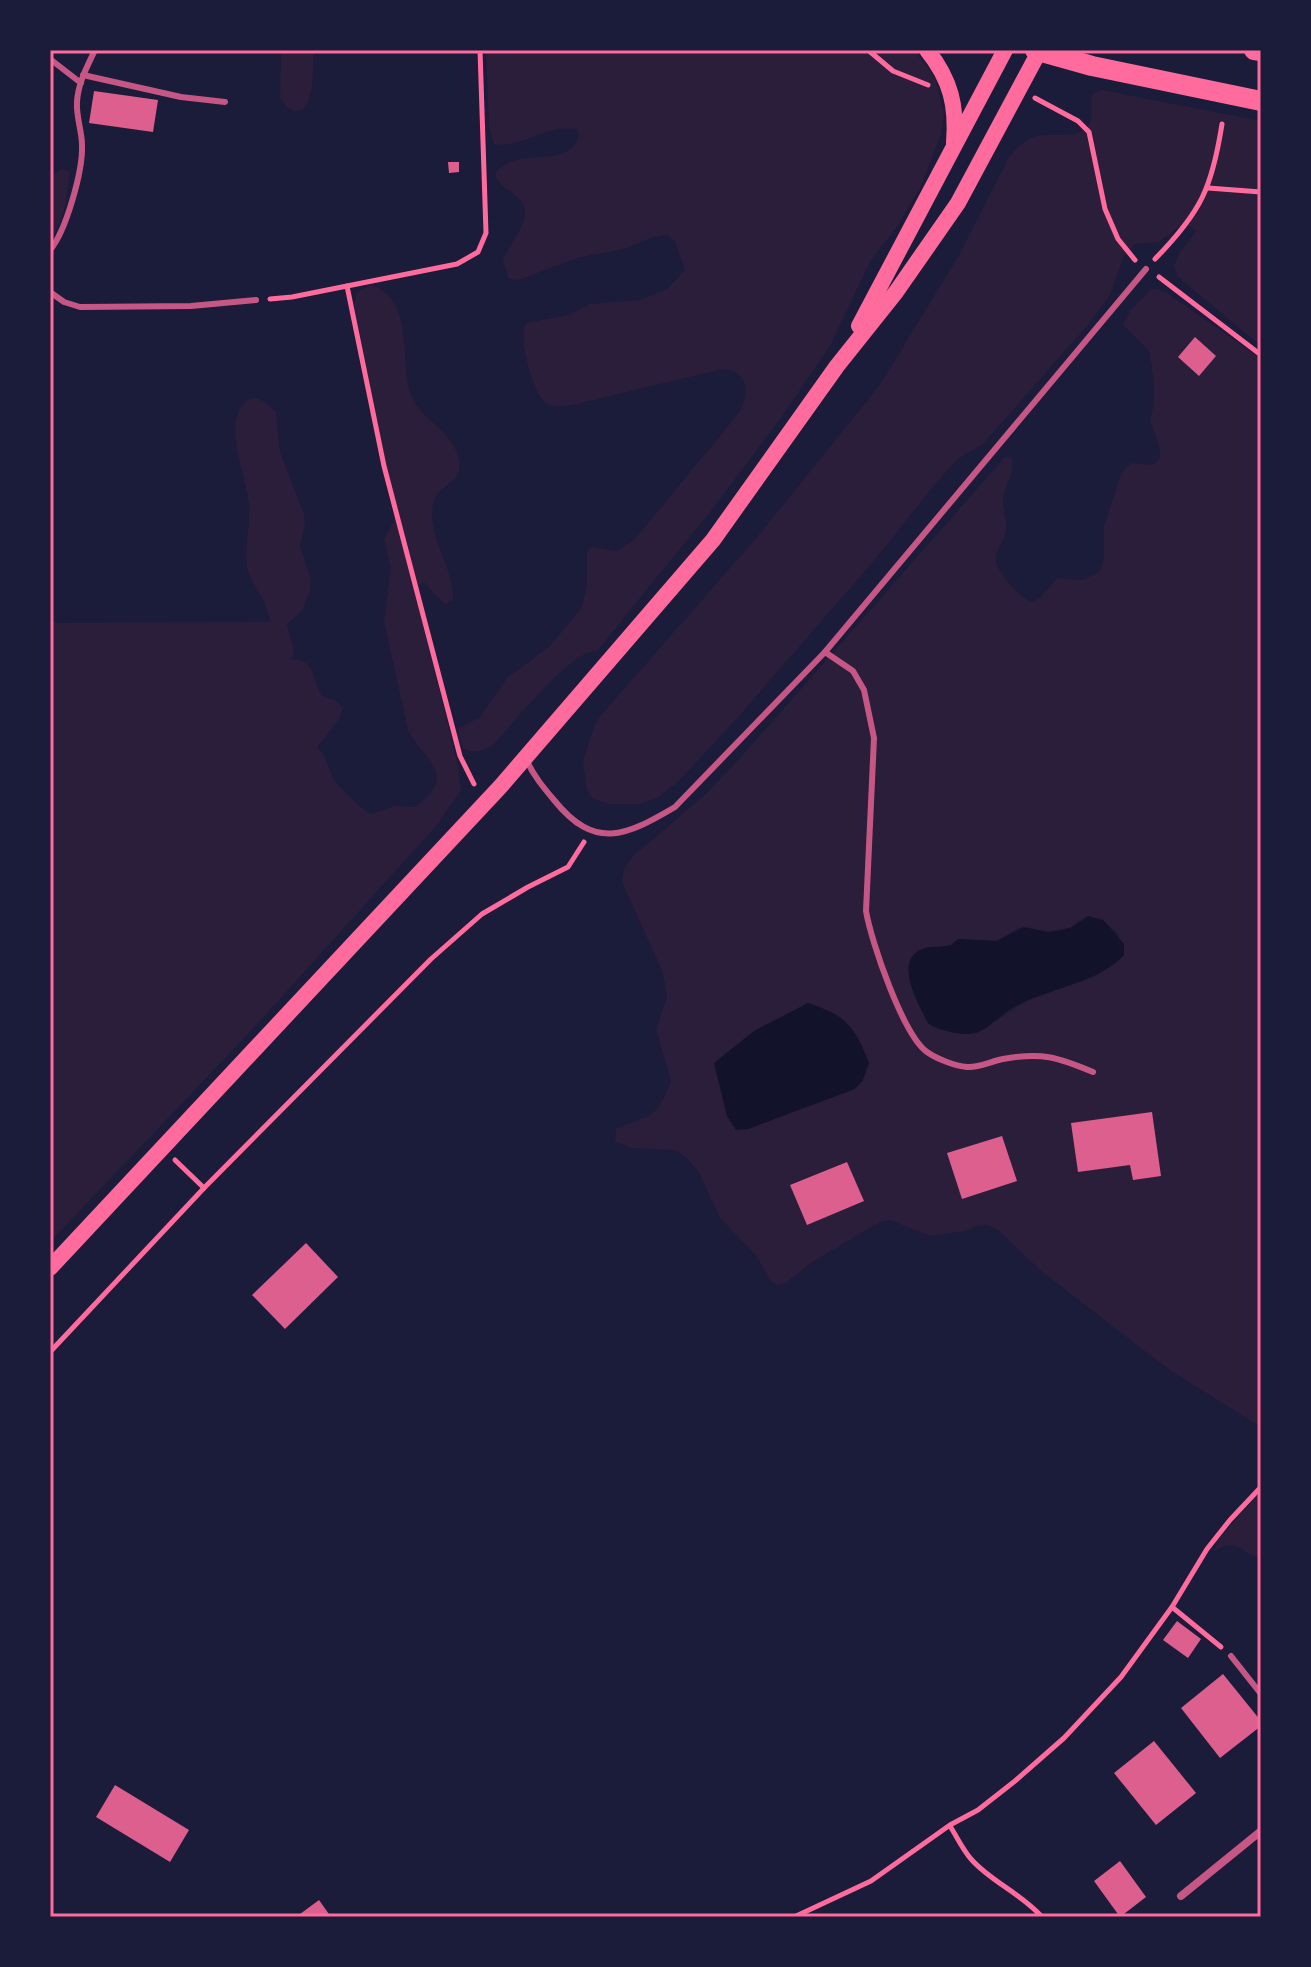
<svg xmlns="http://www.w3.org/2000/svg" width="1311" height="1967" viewBox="0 0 1311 1967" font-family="'Sofia Sans Condensed',sans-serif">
	<rect width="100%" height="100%" fill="#1b1b3a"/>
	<g fill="#2a1e3b" fill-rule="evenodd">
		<path d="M281,50H313C313,64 316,116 294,111C287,109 283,103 280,98Z"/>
		<path d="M486,50H914L935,77L944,114L941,135L920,188L898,225L870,262L830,346L783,415L711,511L597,651C572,648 512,726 493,745C483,752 473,754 463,748L458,735L459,728L480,717L507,678L550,646L582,607L587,585V553L591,547L617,551L635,539L737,415C750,397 750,371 723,369L572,405C564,406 554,408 547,404C533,396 517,335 526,323L569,315L590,304L640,300L667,289L685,270L675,241L667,235L653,237L624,249L577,258L519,280L509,279L503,261C509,241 539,216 517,197C507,188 499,187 495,174C514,144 569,172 579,135L576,129C547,124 522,149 494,144L489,126Z"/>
		<path d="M1102,90L1261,121V346L1177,276L1174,266L1180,252L1196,231L1187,224L1181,225L1159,242L1135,244L1124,256L1110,295L1087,326L983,444L958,459L936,483L873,562L739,716L679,781L657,798L640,804H609L593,799L587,790L583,761L594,726L602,714L757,537L879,386L958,257L1009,157C1016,148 1023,141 1034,137C1050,131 1079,142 1089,124C1094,116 1089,103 1093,93Z"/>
		<path d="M61,169L70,171C67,194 66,221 50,239V179Z"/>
		<path d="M371,285C414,298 400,357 410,392C419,421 453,428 459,460C464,484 437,484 433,504C427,538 454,566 453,600L445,605L424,582L414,588L458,765L461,790L437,825L250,1032L50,1242V623L271,622C267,614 266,606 263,599C258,589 251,582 248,571C243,549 251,526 249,503C246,476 222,424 245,402C257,392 267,404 276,412L280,452L304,514L305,524L300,545L311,580L310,590L302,611L287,624L294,651L292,659C316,660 312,679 322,696L337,701L343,708L338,721L317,747C328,757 328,771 336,782C341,789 363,810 371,814L395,806L415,807C460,774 424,762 408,730L384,621L391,569L384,539L394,521L395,511L354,304L357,292Z"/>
		<path d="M1151,289H1158L1167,293L1261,359V1427L1168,1369L1041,1271L997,1229L987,1225L976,1226L966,1231L930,1236L890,1220L880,1222L812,1262L786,1283L778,1285L771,1282L757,1257L720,1218L698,1171L686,1157L675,1150L631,1148L615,1141L616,1129C653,1113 653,1122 671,1082L656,1029L667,997L663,973L622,882L624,869L633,856L706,794L741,757L1005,457L1012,458C1014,476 1008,478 1004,494C1000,507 1008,518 1006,531C1005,541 995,550 996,560C996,571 1021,598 1031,602L1040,598L1057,578L1082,580L1099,572L1104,559V526L1120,477L1125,468L1133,463L1149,465L1155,463L1160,458V449L1150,420L1154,403V382L1149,351L1123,325L1130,311ZM1103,920L1119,935V959L1096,976L1028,1000L981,1030L956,1033L935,1028L928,1023L911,983L916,952C930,944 948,952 958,939L997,941L1018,928L1049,932L1072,927L1079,921Z"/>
		<path d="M1261,1491V1558C1238,1553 1238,1536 1213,1552L1220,1538Z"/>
	</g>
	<g fill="#12122b">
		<path d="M1088,916L1103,920L1124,944V955C1097,984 1047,988 1012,1008C1001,1015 988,1029 976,1033C962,1036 939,1031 928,1023C919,1005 894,963 920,950C929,945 941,948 951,945L958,939L997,941L1024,927L1049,932L1063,930L1072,927Z"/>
		<path d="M808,1003C846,1015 855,1027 869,1063L863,1080L855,1089L748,1129L736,1130L727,1116L714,1063L754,1031Z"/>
	</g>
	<g fill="#dd5f8e">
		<polygon points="94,91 158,100 153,132 89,123"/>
		<polygon points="448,162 459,162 459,172 449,173"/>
		<polygon points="1195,337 1216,356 1199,376 1178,357"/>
		<polygon points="1152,1112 1161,1176 1133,1180 1130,1165 1078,1172 1071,1123"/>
		<polygon points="1002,1136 1017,1181 962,1199 947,1153"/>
		<polygon points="847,1162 864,1201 807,1225 790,1185"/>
		<polygon points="306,1243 338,1277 285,1329 252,1295"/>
		<polygon points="1177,1621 1201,1639 1188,1658 1163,1640"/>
		<polygon points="1223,1674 1261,1721 1261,1726 1220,1758 1181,1708"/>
		<polygon points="1154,1741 1196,1793 1156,1825 1114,1773"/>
		<polygon points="115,1785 189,1830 170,1862 96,1817"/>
		<polygon points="1120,1861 1146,1897 1120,1917 1094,1881"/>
		<polygon points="319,1900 331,1917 296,1917"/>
	</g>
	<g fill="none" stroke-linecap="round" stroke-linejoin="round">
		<g stroke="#ff6b9d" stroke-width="5">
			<polyline points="868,50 893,71 928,85"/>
			<polyline points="1035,98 1078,121 1089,132 1105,209 1118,239 1135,260"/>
			<polyline points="1208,188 1261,192"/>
			<path d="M1155,259C1201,212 1212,188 1222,124"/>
			<polyline points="1159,277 1261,355"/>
			<polyline points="347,286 384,466 460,756 474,784"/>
			<polyline points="270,299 292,297 457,264 478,252 486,233 480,50"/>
			<polyline points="175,1160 204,1188"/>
			<polyline points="50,1352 204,1188 431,959 482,914 528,887 568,867 584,842"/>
			<polyline points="1172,1607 1221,1647"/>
			<path d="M950,1826C957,1837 963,1850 971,1859C991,1882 1021,1893 1042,1917"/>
			<polyline points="794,1917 871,1881 950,1825 978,1810 1015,1781 1064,1738 1121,1677 1172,1607 1207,1549 1230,1520 1261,1487"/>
		</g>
		<g stroke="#c65784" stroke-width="6">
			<polyline points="50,59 81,83"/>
			<polyline points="83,75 181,97 225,102"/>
			<path d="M50,250C66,231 83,171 82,145C82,131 76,117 77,102C78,83 87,67 95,50"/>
			<polyline points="50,292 64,302 80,307 191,306 256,300"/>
			<path d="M825,652L853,671L864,690L874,738L866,911C871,941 903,1035 927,1052C937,1059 955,1066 967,1067C978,1068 992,1061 1003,1059C1042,1052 1057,1057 1093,1072"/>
			<path d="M526,759C533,775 543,787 554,800C595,851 626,836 675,807L825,652L1146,269"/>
			<polyline points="1231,1656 1261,1694"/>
		</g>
		<polyline stroke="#c65784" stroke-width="8" points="1181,1896 1261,1831"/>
		<g stroke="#ff6b9d" stroke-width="16">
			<path d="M927,50C951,80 957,106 954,143"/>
			<polyline points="859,326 1005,50"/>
			<polyline points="50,1268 500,787 713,540 837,366 896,292 958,203 1040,50"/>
		</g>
		<g stroke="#ff6b9d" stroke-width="20">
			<polyline points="1035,50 1092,66 1261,101"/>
			<polyline points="1254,50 1261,51"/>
		</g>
	</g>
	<rect width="1311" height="1967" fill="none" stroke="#1b1b3a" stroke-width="104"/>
	<rect x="52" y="52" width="1207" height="1863" fill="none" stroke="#ff6b9d" stroke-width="3"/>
</svg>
